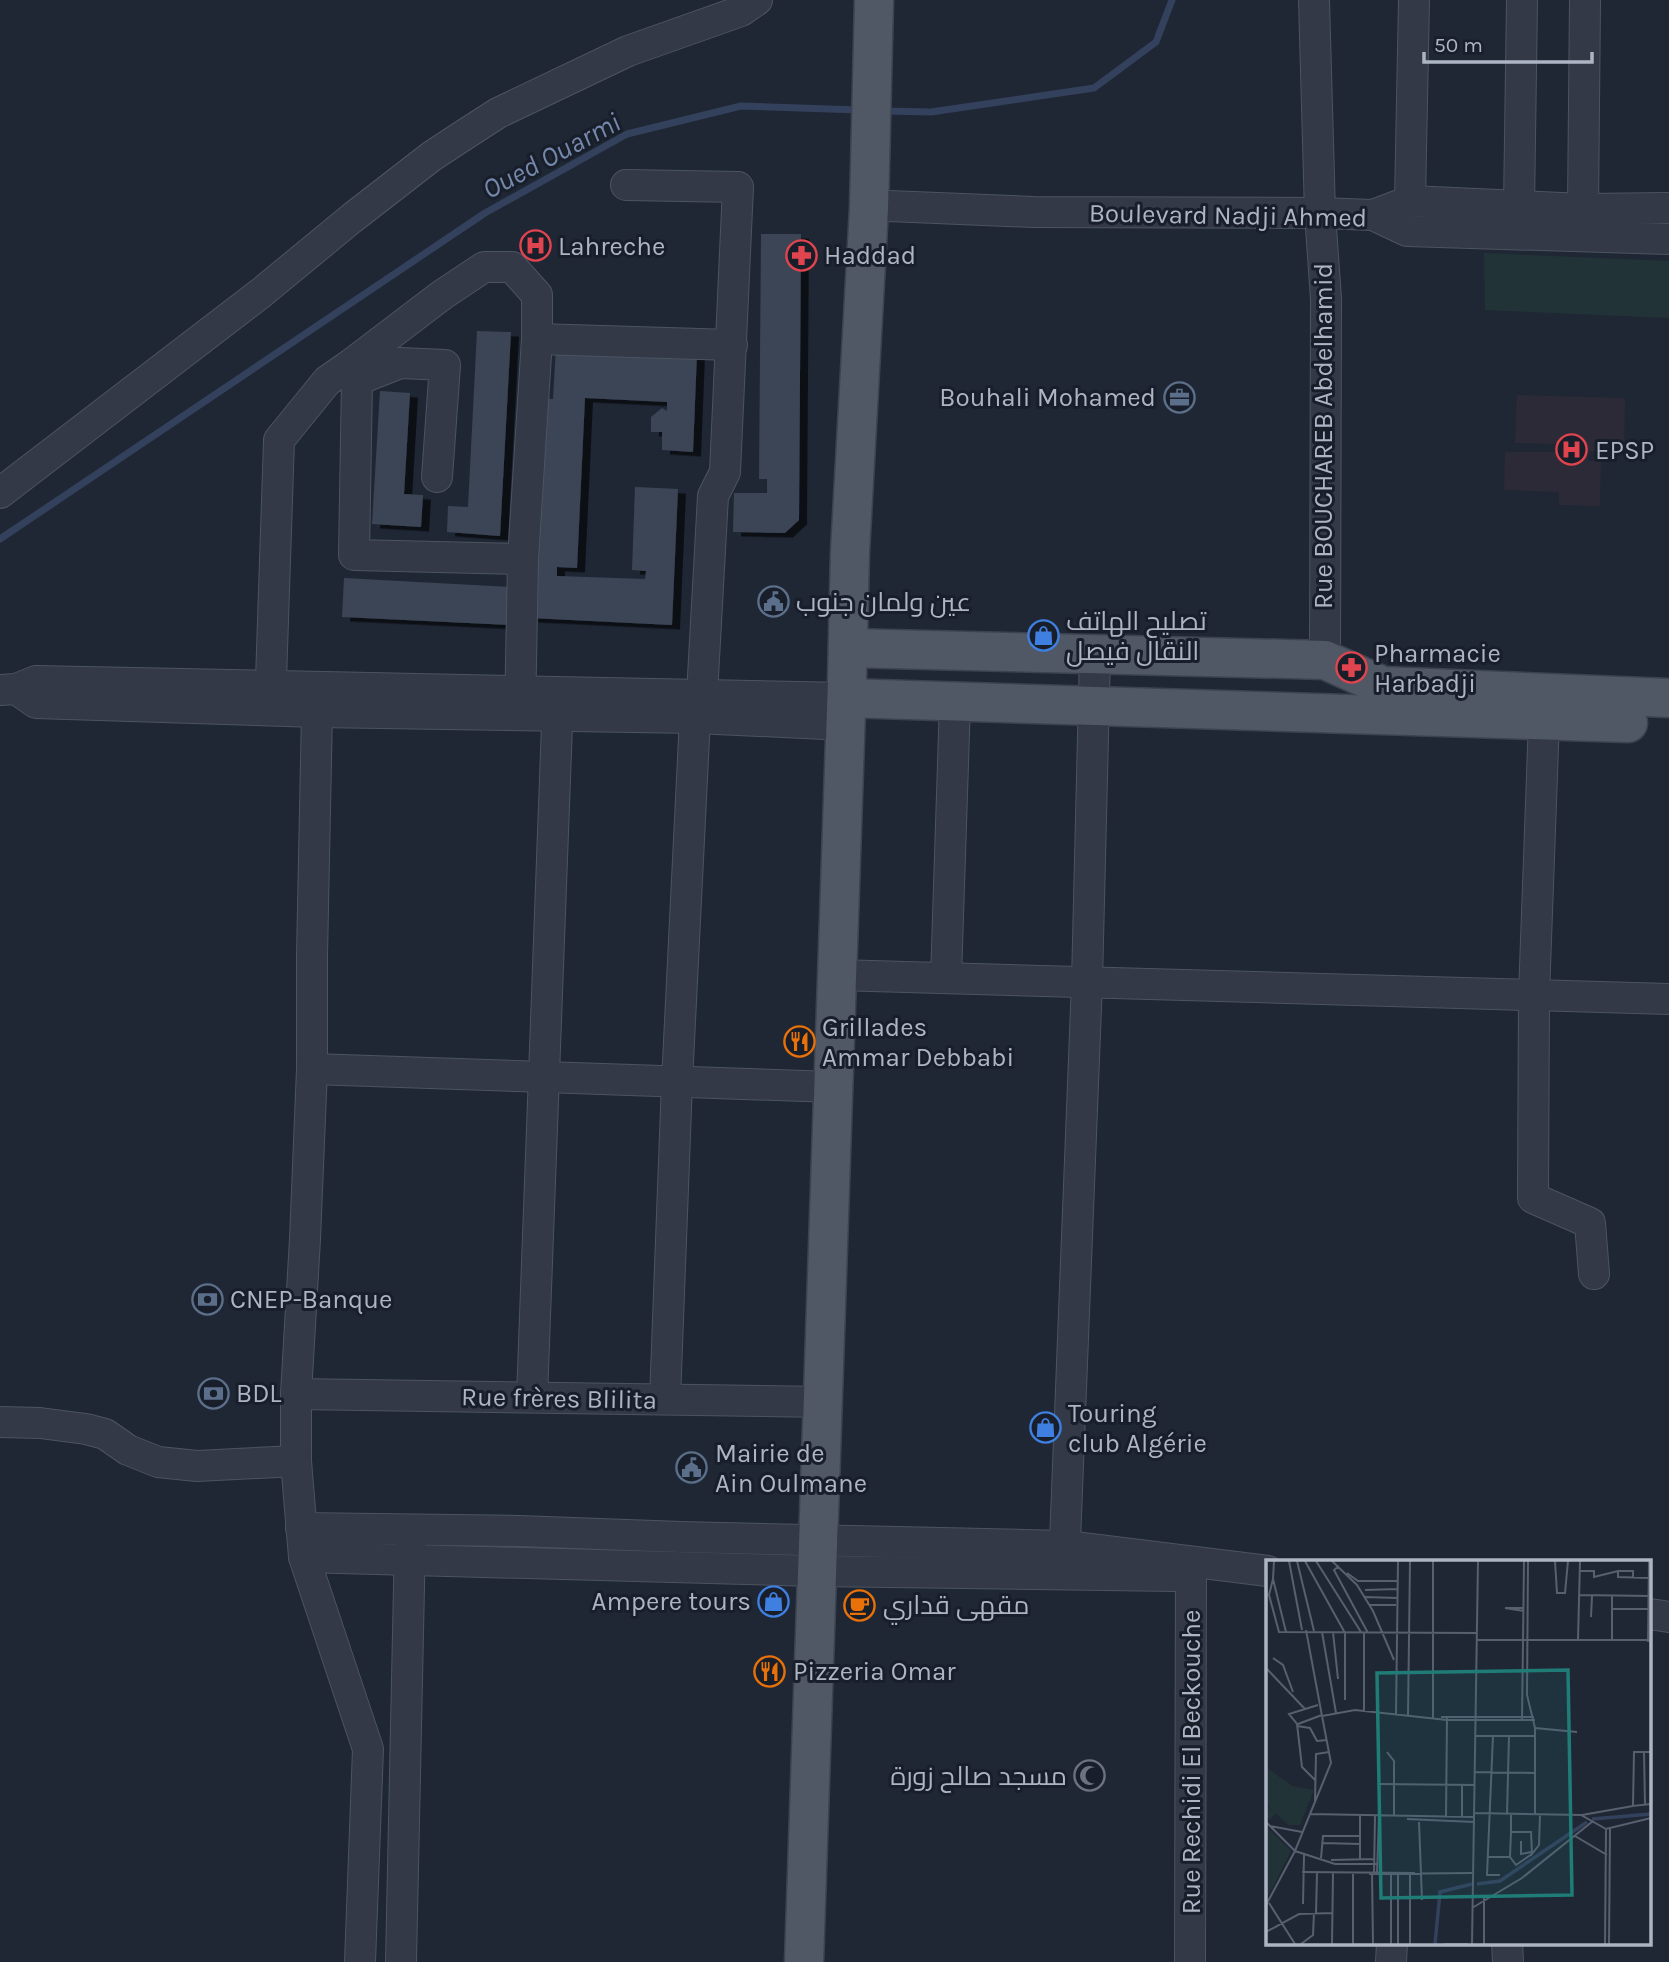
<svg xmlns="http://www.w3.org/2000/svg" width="1669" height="1962" viewBox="0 0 1669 1962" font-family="Karla,Cairo,sans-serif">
	<defs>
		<filter id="shadow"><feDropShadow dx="8" dy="4.5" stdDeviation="0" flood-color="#0009"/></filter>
	</defs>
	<rect width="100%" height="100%" fill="#1f2735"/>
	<polygon fill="#2d2a37" points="1517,395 1625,398 1624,451 1588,451 1588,461 1601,461 1600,506 1559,505 1559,492 1504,490 1505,452 1557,452 1557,444 1515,443"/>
	<polygon fill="#213336" points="1484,253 1669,261 1669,318 1485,310"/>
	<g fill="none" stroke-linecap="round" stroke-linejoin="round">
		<g stroke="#33415d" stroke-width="7">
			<polyline points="882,111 931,112 1094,88 1156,42 1172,0"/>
			<polyline points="0,539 485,213 627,134 741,106 860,110"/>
		</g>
	</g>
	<g fill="#3b4556" filter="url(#shadow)">
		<polygon points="761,234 801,234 799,520 785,533 733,532 734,493 767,493 767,479 759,479"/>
		<polygon points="477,331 511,332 500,536 447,532 448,506 468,507"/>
		<polygon points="556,347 697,353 693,452 662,450 662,432 651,432 651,417 662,408 667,411 667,402 585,398 577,568 557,567 557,576 645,579 646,571 632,570 635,487 678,489 672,625 530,618 539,398 553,399"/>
		<polygon points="380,391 410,393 404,494 423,495 421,527 372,524"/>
		<polygon points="344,578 512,587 510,625 342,617"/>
	</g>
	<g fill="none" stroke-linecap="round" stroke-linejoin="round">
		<defs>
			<g id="minor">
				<polyline points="1314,0 1320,213 1326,299 1325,660"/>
				<polyline points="626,185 738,187 725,472 713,496 702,695 695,718 677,1082 665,1399"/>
				<polyline points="1410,201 1414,0"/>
				<polyline points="1519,206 1522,0"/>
				<polyline points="869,208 889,206 1033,212 1320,213 1373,215 1407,231 1669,239"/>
				<polyline points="1583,209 1585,0"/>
				<polyline points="1373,215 1410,201 1583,209 1669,208"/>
				<polyline points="350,365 442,295 484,267 512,267 537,295 537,339"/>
				<polyline points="357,380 400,363 445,365 437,477"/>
				<polyline points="0,493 261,293 352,218 432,156 464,135 498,113 628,51 741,11 757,0"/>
				<polyline points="523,559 537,339 732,345"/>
				<polyline points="16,689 36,681 847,698"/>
				<polyline points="0,690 16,689 36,703 317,712 695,718 846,725"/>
				<polyline points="270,710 279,440 327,381 350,365 357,380 354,555 523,559 520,714"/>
				<polyline points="317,712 312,956 312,1069 305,1239 296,1394 296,1461 304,1557 368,1749 360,1962"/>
				<polyline points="1544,720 1534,995 1533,1198 1590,1223 1594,1274"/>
				<polyline points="837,975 1669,999"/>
				<polyline points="946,978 955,702"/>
				<polyline points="312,1069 833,1087"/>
				<polyline points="296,1394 822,1402"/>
				<polyline points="532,1397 558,698"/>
				<polyline points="0,1422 40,1423 86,1429 105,1434 128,1450 158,1462 197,1466 296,1461"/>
				<polyline points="301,1528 519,1531 681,1537 1066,1546 1268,1571"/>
				<polyline points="304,1557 816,1571 1175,1576"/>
				<polyline points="1064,1567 1087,982 1095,654"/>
				<polyline points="1650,1614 1669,1617"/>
				<polyline points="1507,1943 1508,1962"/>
				<polyline points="401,1962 410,1539"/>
				<polyline points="1190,1962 1191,1562"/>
				<polyline points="1391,1962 1392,1943"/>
			</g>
			<g id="major">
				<polyline points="848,648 1325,660 1383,686 1669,698"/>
				<polyline points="847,698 1628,723"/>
				<polyline points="804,1962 847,679 850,552 869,208 874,0"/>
			</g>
		</defs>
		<use href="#minor" stroke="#4d5461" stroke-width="32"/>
		<use href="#major" stroke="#3c434f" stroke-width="41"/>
		<use href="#minor" stroke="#333946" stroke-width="30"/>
		<use href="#major" stroke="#505866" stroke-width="38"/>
	</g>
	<defs>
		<symbol id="hospital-ring" viewBox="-11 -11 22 22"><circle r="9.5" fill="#181f2a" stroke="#e0444e" stroke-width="1.5"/><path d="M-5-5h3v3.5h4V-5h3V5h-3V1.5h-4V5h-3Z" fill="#e0444e"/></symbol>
		<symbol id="pharmacy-ring" viewBox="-11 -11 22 22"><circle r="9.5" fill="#181f2a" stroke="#e0444e" stroke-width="1.5"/><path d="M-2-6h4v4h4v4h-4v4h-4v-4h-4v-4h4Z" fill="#e0444e"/></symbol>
		<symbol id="office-ring" viewBox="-11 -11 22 22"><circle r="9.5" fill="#181f2a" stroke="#5c6f8a" stroke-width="1.5"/><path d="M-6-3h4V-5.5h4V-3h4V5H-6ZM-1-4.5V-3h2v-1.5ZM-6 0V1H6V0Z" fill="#5c6f8a"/></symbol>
		<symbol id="civic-ring" viewBox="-11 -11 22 22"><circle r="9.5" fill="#181f2a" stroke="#5c6f8a" stroke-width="1.5"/><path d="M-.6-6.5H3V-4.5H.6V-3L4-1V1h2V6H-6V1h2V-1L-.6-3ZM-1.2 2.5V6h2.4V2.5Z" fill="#5c6f8a"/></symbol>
		<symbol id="shop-ring" viewBox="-11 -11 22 22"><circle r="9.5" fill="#181f2a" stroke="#3f7fe0" stroke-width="1.5"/><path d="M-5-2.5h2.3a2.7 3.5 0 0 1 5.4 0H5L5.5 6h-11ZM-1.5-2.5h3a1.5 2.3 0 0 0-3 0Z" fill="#3f7fe0"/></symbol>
		<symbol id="restaurant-ring" viewBox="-11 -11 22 22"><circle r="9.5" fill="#181f2a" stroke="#e8710a" stroke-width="1.5"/><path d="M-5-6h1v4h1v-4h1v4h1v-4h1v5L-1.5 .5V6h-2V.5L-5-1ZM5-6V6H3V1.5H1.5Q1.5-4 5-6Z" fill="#e8710a"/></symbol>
		<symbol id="bank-ring" viewBox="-11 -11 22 22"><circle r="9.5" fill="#181f2a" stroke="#5c6f8a" stroke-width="1.5"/><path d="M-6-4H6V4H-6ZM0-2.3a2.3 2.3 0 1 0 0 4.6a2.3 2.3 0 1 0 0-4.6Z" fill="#5c6f8a"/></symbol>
		<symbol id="cafe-ring" viewBox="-11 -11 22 22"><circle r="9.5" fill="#181f2a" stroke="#e8710a" stroke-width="1.5"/><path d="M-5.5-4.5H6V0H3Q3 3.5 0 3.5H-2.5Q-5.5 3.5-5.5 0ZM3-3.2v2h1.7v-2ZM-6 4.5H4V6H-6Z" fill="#e8710a"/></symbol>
		<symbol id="mosque-ring" viewBox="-11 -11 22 22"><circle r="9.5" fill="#181f2a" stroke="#6b7280" stroke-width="1.5"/><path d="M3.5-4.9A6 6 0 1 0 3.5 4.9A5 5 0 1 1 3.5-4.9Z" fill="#6b7280"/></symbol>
	</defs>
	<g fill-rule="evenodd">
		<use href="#hospital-ring" x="518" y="228" width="35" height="35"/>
		<use href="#pharmacy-ring" x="784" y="238" width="35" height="35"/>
		<use href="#office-ring" x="1162" y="380" width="35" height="35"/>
		<use href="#hospital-ring" x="1554" y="432" width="35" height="35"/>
		<use href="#civic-ring" x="756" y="584" width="35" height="35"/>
		<use href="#shop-ring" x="1026" y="618" width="35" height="35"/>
		<use href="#pharmacy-ring" x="1334" y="650" width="35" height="35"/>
		<use href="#restaurant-ring" x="782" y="1024" width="35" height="35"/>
		<use href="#bank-ring" x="190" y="1282" width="35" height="35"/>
		<use href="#bank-ring" x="196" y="1376" width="35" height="35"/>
		<use href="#shop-ring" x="1028" y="1410" width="35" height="35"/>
		<use href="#civic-ring" x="674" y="1450" width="35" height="35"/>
		<use href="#shop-ring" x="756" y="1584" width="35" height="35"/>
		<use href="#cafe-ring" x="842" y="1588" width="35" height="35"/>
		<use href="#restaurant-ring" x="752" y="1654" width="35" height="35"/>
		<use href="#mosque-ring" x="1072" y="1758" width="35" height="35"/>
	</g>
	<g text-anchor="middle" stroke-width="6" stroke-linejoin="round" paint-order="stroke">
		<g font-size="26" fill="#adb4c3" stroke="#181f2a">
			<text transform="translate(1228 215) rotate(1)" y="9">Boulevard Nadji Ahmed</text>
			<text transform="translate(1323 436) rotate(-90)" y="9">Rue BOUCHAREB Abdelhamid</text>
			<text transform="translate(559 1398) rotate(1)" y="9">Rue frères Blilita</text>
			<text transform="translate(1191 1762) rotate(-90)" y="9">Rue Rechidi El Beckouche</text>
		</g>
		<g font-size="26" fill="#adb4c3" stroke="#181f2a" text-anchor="start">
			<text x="558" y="255">Lahreche</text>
			<text x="824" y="264">Haddad</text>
			<text x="1156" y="406" text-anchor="end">Bouhali Mohamed</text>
			<text x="1595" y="459">EPSP</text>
			<text x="796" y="611">عين ولمان جنوب</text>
			<text x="1066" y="630">تصليح الهاتف<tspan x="1066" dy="30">النقال فيصل</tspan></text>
			<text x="1374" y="662">Pharmacie<tspan x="1374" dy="30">Harbadji</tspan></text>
			<text x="822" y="1036">Grillades<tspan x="822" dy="30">Ammar Debbabi</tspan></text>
			<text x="230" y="1308">CNEP-Banque</text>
			<text x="236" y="1402">BDL</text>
			<text x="1068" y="1422">Touring<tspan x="1068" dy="30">club Algérie</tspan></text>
			<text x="715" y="1462">Mairie de<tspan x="715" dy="30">Ain Oulmane</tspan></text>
			<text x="751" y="1610" text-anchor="end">Ampere tours</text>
			<text x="883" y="1614">مقهى قداري</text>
			<text x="793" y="1680">Pizzeria Omar</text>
			<text x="1067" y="1785" text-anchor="end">مسجد صالح زورة</text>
		</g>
		<g font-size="28" font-style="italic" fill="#7588ab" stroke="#181f2a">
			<text transform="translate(551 155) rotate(-28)" y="10">Oued Ouarmi</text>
		</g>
	</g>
	<g transform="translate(1266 1560)">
		<rect width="385" height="385" fill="#1f2735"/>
		<path d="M0,207L26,226L48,230L34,265H22L10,253L4,260L0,256V245L9,253L0,243ZM0,266L25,291L0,340Z" fill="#213336"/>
		<path fill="none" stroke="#33415d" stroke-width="3.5" d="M326,259L385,254M211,324L234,321L321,262M169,384L174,332L206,324"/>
		<path fill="none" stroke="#585f6e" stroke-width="2" d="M8,1L7,19L20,72M23,1L36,70M31,1L48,71M39,1L79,73V140M50,1L95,72M66,1L91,25L107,51L128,100M262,1L261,135L269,168V254M289,1L291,33H299L302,1M73,6L68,10L102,73M314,11H328V17L352,11V17L383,18M352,11H367V18M81,13L92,21H131M7,19L3,35L13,72L211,73M99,30L131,29M314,35L384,36M346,36V79M99,37L131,38M104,45H130M346,49H382M258,51L239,48H258M325,57L326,36M40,70L56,156M56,72L70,153M67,72L72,119M98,73V151M312,79L314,1M211,80H385M382,82L383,1M7,98L17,105L27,132M0,108L39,149M130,155L132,1M142,155L144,1M175,157H268M167,158V1M256,160L258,1M32,164L56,155M31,166L44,168L51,181L61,180M269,168L311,172M209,176H270M227,176L221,315H234M121,192L128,201V255M378,192L379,245M385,192H368L367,246L385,244M209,212L268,213M49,220L36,207L31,164L23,154L52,145M112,224L208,225M49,241L50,194L63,192M209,253L315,255L340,269L385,258M44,254L65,203L56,156L89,150L181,160H269M245,254V272H265L266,294L273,285L274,254M241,255L243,176M316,255L367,246M196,256V225M180,258L181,158M141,259L208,262M0,262L29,291L44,254L208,257M153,262L156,340M4,266L36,272M309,276L341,295M255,281V294L265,292M56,283L94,284M222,297H244L245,272M244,297L250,305L266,294M55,298L57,276H94M65,300L109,299M94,300V255M36,312L149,313M106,312L107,384M103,314L206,313M108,314L109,256M111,314L113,256M125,314V384M132,314V384M3,343L29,384M37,344L38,295M0,345L29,291L69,304H111M206,348L256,318L327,261M50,353L51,313M0,372L33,354L67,353M35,384L47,375L48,353M66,384L67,313M87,384V314M144,384V315M178,384H202M206,384L212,1M218,384V338M339,384L340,269M343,384L344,269"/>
		<path fill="#1f7c76" fill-opacity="0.15" stroke="#1f7c76" stroke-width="3.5" d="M302,110L306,335L115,338L111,113Z"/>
		<rect width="385" height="385" fill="none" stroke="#adb4c3" stroke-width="3.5"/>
	</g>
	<path d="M1424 52v10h168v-10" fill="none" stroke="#adb4c3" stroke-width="3.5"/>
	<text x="1434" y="52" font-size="21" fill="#adb4c3" stroke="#181f2a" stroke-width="5" paint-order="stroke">50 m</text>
</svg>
